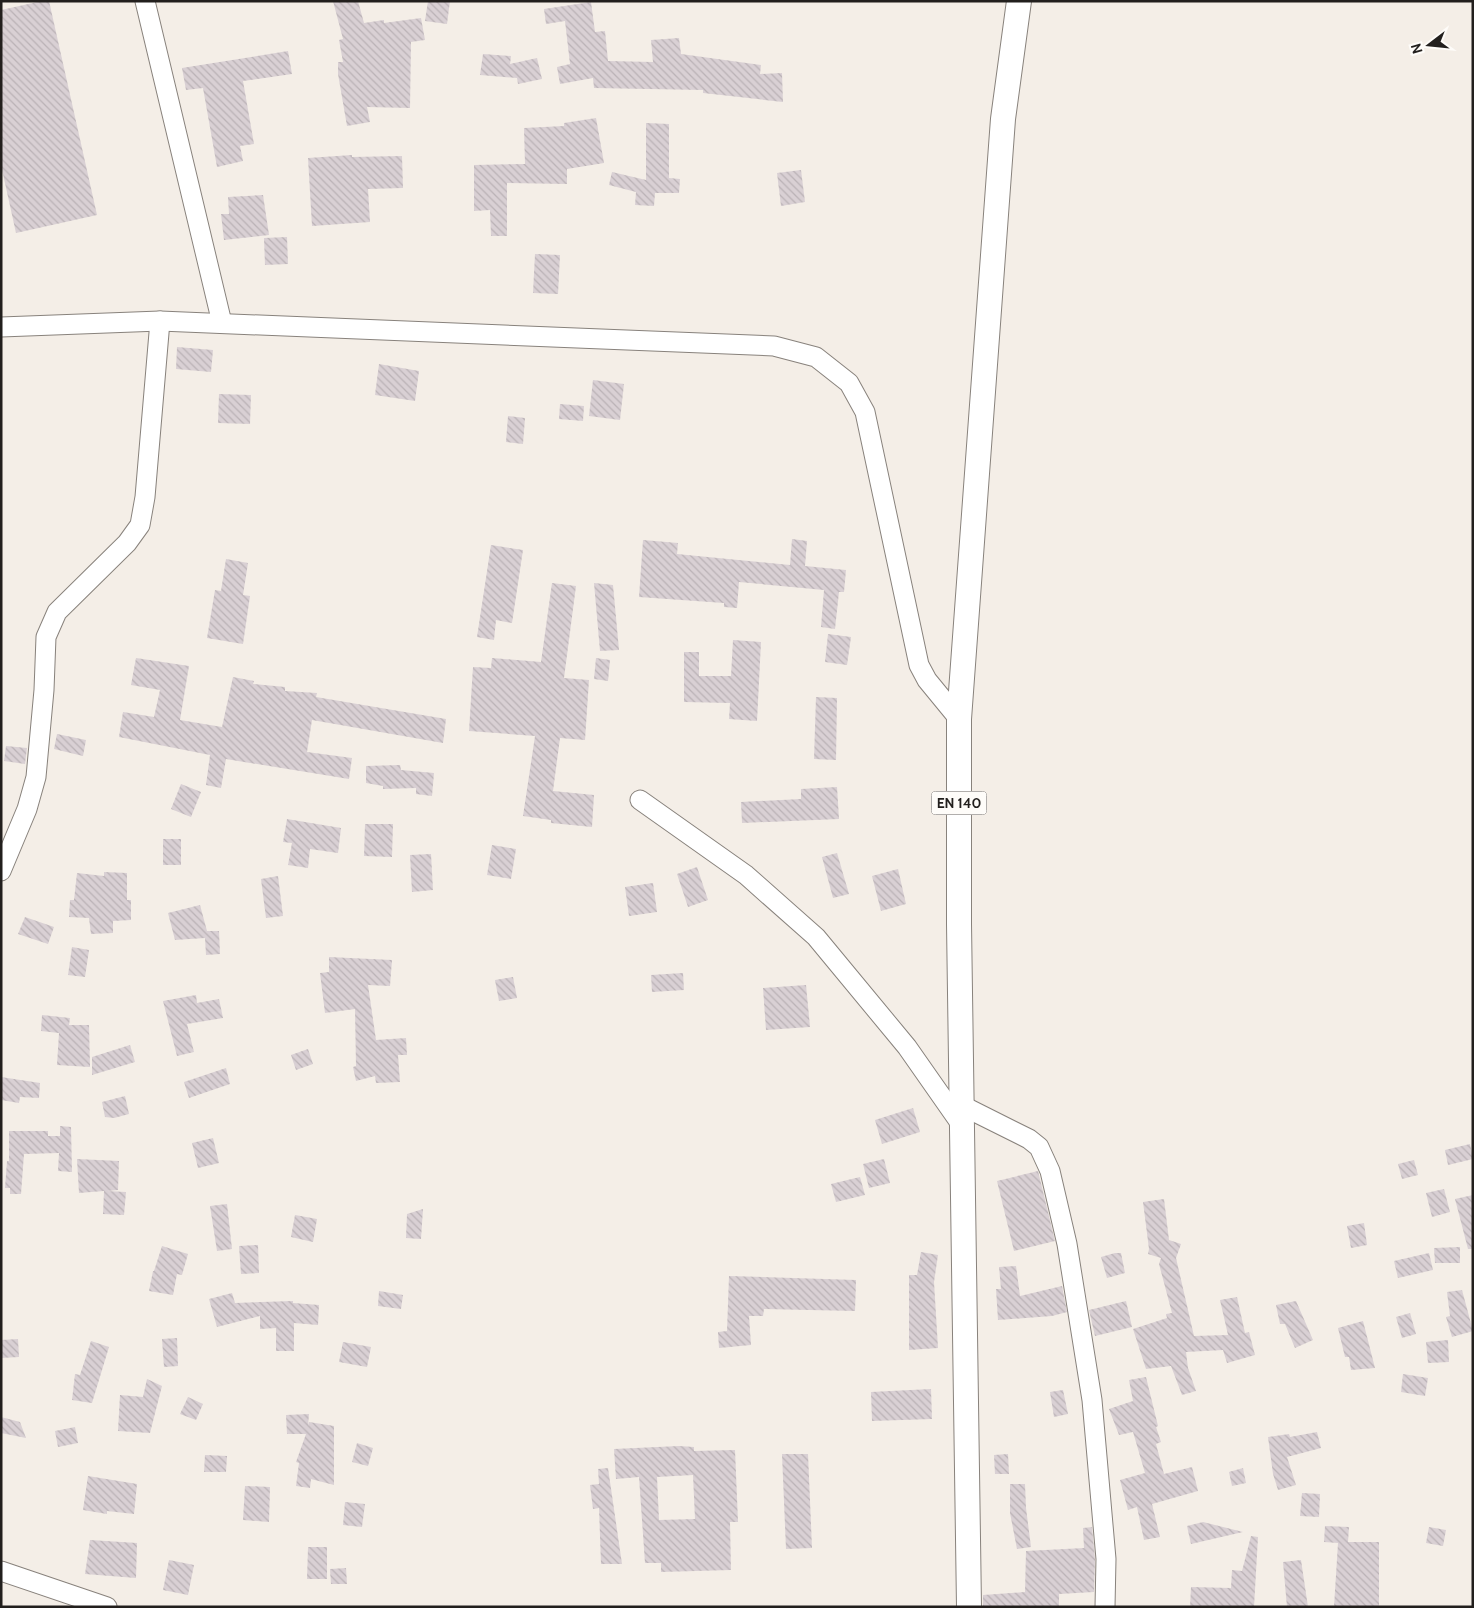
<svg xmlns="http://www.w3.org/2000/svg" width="1474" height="1608" viewBox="0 0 1474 1608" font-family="Cabin,sans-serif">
	<defs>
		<pattern id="building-back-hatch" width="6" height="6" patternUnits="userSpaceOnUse" patternTransform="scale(1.25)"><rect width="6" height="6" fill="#d9d0d4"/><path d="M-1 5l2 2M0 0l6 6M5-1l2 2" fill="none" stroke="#bab2b6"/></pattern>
	</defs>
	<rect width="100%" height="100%" fill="#f4eee7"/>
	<g fill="url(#building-back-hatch)" fill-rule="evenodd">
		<polygon points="42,1 49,1 97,215 16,233 1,165 1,10"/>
		<polygon points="333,1 358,1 364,23 384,20 384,23 421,18 425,40 411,42 410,108 367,107 370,122 347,126 338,74 338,62 343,62 339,40 343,39"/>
		<polygon points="428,1 450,1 447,24 425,21"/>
		<polygon points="591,2 595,32 605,31 608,61 653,62 651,40 679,38 681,54 761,65 760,74 782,73 783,102 703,93 703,90 594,88 593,78 560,84 557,67 570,64 565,21 546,24 544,9"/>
		<polygon points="288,51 292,74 243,81 254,144 240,146 243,161 217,167 203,88 186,90 182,68"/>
		<polygon points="483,54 511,56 510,64 537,58 542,79 518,84 517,78 480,75"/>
		<polygon points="596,118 604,163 567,169 567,184 507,183 507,236 491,236 490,210 474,211 474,165 525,164 524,128 564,126 564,123"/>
		<polygon points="646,123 669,124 669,178 680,179 679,193 655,193 654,206 635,205 636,192 609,185 612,172 646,180"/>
		<polygon points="352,155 352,157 402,156 403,188 368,189 370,222 312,226 308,158"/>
		<polygon points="801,170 805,202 781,206 777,173"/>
		<polygon points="263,195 269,235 224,240 221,214 229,214 228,197"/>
		<polygon points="287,237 288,264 265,265 264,238"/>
		<polygon points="535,254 560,255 558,294 533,293"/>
		<polygon points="177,347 213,350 211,372 176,369"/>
		<polygon points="379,364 419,371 415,401 375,395"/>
		<polygon points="593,380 624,384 620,420 589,416"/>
		<polygon points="219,394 251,395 250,424 218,423"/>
		<polygon points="560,404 584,406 583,421 559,419"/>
		<polygon points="508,416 525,418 523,444 506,442"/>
		<polygon points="792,539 807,541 805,566 846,570 844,592 839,592 835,629 821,627 824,590 739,582 737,608 724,607 724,603 639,597 643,540 678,543 677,554 790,565"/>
		<polygon points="491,545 523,550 512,623 496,620 494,640 477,637"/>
		<polygon points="226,559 248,563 243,595 250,596 243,644 207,638 215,590 221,591"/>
		<polygon points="552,583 576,586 564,678 589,680 585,740 560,738 553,791 594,795 592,827 551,823 551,820 523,816 535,736 469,731 473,667 491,668 492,658 541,662"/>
		<polygon points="594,583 613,585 619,650 600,651"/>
		<polygon points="828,634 851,637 847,665 825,662"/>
		<polygon points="733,640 761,642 757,721 729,719 730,703 684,702 684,652 699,652 699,676 731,676"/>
		<polygon points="136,658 189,666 180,720 222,727 233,677 254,681 253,684 285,687 285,691 317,693 316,697 446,719 443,743 312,720 307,752 352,758 349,779 226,759 221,788 206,785 210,755 119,737 123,712 154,717 160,690 131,685"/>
		<polygon points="596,658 610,660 608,681 594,679"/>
		<polygon points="816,697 837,698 836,760 814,759"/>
		<polygon points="57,734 86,740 83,756 54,749"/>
		<polygon points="6,746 27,748 25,764 4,761"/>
		<polygon points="400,765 401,770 434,773 432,796 416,794 416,788 383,789 383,786 366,783 366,766"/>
		<polygon points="181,784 201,792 191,817 171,809"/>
		<polygon points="837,787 839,819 742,823 741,802 801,799 801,789"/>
		<polygon points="287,819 341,828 338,853 310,849 308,868 288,865 292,843 283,842"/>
		<polygon points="365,824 393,824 392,857 364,856"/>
		<rect x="163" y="839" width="18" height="26"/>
		<polygon points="492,845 516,849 511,879 487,875"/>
		<polygon points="837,853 849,894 833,898 822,857"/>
		<polygon points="431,854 433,890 412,892 410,855"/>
		<polygon points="697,867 708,900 688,907 677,874"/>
		<polygon points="898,869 906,904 881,911 872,876"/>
		<polygon points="104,872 127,873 127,900 131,900 131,920 113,921 113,933 91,934 89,918 69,917 70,900 74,900 77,873 104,876"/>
		<polygon points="278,876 283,916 266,918 261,879"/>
		<polygon points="653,883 657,912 629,916 625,887"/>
		<polygon points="200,905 207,931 219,931 220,954 206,955 205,938 175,940 168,913"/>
		<polygon points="25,917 54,927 48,944 18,934"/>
		<polygon points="72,947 89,950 85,977 68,975"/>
		<polygon points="329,957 392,960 390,986 368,985 376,1040 406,1038 407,1055 398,1055 400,1082 376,1083 375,1076 356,1081 353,1067 356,1066 355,1009 325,1013 320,973 329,972"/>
		<polygon points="683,973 684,990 652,992 651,975"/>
		<polygon points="513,977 517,998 499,1001 495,980"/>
		<polygon points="806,985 810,1027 766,1030 763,988"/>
		<polygon points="196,995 197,1003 219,999 223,1018 187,1024 194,1052 177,1056 163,1001"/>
		<polygon points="42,1015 70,1018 69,1025 89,1025 90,1067 57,1065 59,1033 41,1031"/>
		<polygon points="130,1045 135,1062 92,1075 92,1057"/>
		<polygon points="308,1049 313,1064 296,1070 291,1055"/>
		<polygon points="226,1068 230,1084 189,1098 184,1082"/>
		<polygon points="1,1077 40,1083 39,1098 20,1097 19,1103 1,1100"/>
		<polygon points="125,1096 129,1114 114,1118 105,1117 102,1102"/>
		<polygon points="913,1108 920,1132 882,1144 875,1120"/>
		<polygon points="60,1126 71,1127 72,1172 58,1171 59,1153 24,1154 21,1194 10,1194 10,1188 5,1188 7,1161 9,1161 9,1131 48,1131 48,1136 60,1136"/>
		<polygon points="213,1138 219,1163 198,1168 192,1143"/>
		<polygon points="1470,1144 1473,1159 1448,1165 1445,1150"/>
		<polygon points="77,1159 119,1161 118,1190 107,1191 126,1192 124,1215 103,1214 104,1191 79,1193"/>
		<polygon points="884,1159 890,1183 869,1188 863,1164"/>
		<polygon points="1414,1160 1418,1175 1402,1179 1398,1164"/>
		<polygon points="1038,1171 1055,1241 1014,1251 997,1181"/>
		<polygon points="860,1177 865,1195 836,1202 831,1184"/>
		<polygon points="1444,1189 1450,1212 1432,1217 1426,1193"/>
		<polygon points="1473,1195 1473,1249 1468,1249 1455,1199"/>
		<polygon points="1164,1199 1169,1240 1181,1244 1176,1258 1194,1336 1228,1335 1220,1300 1237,1297 1245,1333 1249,1332 1255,1355 1227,1363 1223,1350 1186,1352 1188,1368 1196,1391 1182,1395 1171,1366 1146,1369 1133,1329 1167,1318 1166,1314 1172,1313 1159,1264 1161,1258 1148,1254 1149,1249 1143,1202"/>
		<polygon points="227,1204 232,1249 217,1251 210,1206"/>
		<polygon points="423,1209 421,1239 406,1238 407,1214"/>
		<polygon points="295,1215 317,1219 313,1242 291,1237"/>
		<polygon points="1364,1223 1367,1245 1351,1248 1347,1226"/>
		<polygon points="258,1245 259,1273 241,1274 239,1246"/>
		<polygon points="162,1246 188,1254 182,1275 177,1274 173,1295 149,1291 153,1271 154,1271"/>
		<polygon points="1460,1247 1460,1263 1435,1263 1434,1248"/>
		<polygon points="921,1252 938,1255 934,1282 938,1348 909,1350 909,1275 917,1275"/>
		<polygon points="1115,1253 1121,1253 1125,1273 1107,1278 1101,1257"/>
		<polygon points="1429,1253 1433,1270 1398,1278 1394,1261"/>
		<polygon points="1016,1266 1020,1296 1062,1286 1067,1312 1052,1316 998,1320 996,1289 1001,1289 999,1267"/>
		<polygon points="729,1276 856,1280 855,1311 764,1309 763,1316 749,1316 751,1345 719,1348 718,1332 727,1331"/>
		<polygon points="1462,1290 1473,1331 1452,1337 1446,1317 1450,1316 1447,1292"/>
		<polygon points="379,1291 403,1295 401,1309 378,1306"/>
		<polygon points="232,1293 235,1303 293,1301 293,1303 319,1305 318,1325 294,1323 294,1351 276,1351 276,1328 260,1329 260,1316 217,1327 209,1299"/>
		<polygon points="1126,1301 1132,1327 1095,1336 1089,1310"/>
		<polygon points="1296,1301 1313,1340 1295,1348 1285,1324 1280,1324 1276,1305"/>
		<polygon points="1410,1313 1416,1334 1402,1338 1396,1317"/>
		<polygon points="1363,1321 1375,1368 1351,1370 1349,1357 1345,1357 1338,1328"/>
		<polygon points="177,1338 178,1366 164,1367 162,1339"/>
		<polygon points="18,1339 19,1357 1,1358 1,1340"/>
		<polygon points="1448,1340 1449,1362 1428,1363 1426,1342"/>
		<polygon points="91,1341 109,1347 92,1403 72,1400 75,1374 80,1375"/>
		<polygon points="343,1342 371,1347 367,1367 339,1362"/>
		<polygon points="1403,1374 1428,1378 1425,1396 1401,1392"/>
		<polygon points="1146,1377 1158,1426 1156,1427 1161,1442 1156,1444 1164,1474 1192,1467 1198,1491 1152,1504 1160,1537 1144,1540 1137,1507 1128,1510 1120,1480 1145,1473 1133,1432 1119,1435 1109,1409 1133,1401 1129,1380"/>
		<polygon points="147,1379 162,1386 150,1433 118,1431 120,1395 143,1397"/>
		<polygon points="931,1389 932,1419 872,1421 871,1392"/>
		<polygon points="1063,1390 1068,1414 1054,1417 1050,1392"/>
		<polygon points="188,1397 203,1404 196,1420 180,1414"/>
		<polygon points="309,1414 308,1426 309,1422 334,1426 334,1485 311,1479 310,1488 296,1486 299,1463 296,1462 306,1434 287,1434 286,1415"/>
		<polygon points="1,1417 20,1422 26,1438 1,1433"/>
		<polygon points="75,1427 78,1443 58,1447 55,1431"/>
		<polygon points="1317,1432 1321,1448 1287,1457 1296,1485 1278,1490 1273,1474 1268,1437 1289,1434 1290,1437"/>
		<polygon points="357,1443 373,1448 368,1466 352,1462"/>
		<path d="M679,1446L694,1447V1451L735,1450L738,1522H730L731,1570L661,1572V1563H645L639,1477L616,1479L614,1449ZM693,1475L695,1519L659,1520L657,1477Z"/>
		<polygon points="782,1454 808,1454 812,1548 786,1549"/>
		<polygon points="1008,1454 1009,1474 995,1474 994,1455"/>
		<polygon points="205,1455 227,1456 226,1472 204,1472"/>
		<polygon points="608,1468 622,1564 601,1564 599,1508 593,1509 590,1485 599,1484 598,1469"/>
		<polygon points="1243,1468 1246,1483 1232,1486 1229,1472"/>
		<polygon points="88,1476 137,1484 134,1514 107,1511 107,1514 83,1510"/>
		<polygon points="1010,1484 1025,1484 1026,1508 1031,1547 1017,1549 1010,1513"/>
		<polygon points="245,1486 270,1487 269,1522 243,1520"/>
		<polygon points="1302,1493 1320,1494 1319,1517 1300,1516"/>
		<polygon points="345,1502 365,1504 362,1527 343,1525"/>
		<polygon points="1203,1522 1243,1532 1191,1544 1187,1526"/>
		<polygon points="1325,1526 1349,1527 1348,1542 1379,1542 1379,1607 1334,1607 1338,1543 1324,1542"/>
		<polygon points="1092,1527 1095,1559 1094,1592 1059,1594 1059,1607 983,1607 983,1595 1025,1592 1026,1551 1084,1548 1083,1528"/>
		<polygon points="1429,1527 1446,1530 1443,1546 1426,1543"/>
		<polygon points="1251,1536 1258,1537 1254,1607 1190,1607 1191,1587 1231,1588 1232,1570 1242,1571"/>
		<polygon points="90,1540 137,1543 136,1578 85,1574"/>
		<polygon points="308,1547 327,1547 327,1579 307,1579"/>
		<polygon points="169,1560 194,1565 188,1595 163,1590"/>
		<polygon points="1301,1560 1308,1607 1287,1607 1283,1562"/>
		<polygon points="346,1568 347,1584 331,1584 330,1569"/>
	</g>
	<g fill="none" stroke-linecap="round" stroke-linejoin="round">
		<defs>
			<g id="minor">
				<polyline points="145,1 222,323"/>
				<polyline points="1,327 160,321 774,346 816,357 849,383 865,412 919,665 927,680 959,719"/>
				<polyline points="640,800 746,875 816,937 907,1047 963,1127"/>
				<polyline points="1,871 27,809 36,777 44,690 46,637 57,612 127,543 140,525 145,497 160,321"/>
				<polyline points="963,1106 1029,1139 1039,1147 1050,1171 1067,1244 1092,1400 1106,1559 1105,1607"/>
				<polyline points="1,1571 107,1607"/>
			</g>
			<polyline id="major" points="969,1607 959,924 959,719 1003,119 1019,1"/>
		</defs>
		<use href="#minor" stroke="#88827c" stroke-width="21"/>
		<use href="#major" stroke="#88827c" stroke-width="26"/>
		<use href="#minor" stroke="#fff" stroke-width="19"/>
		<use href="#major" stroke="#fff" stroke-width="24"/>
	</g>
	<g text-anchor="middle" stroke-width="4" stroke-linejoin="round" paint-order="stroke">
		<rect fill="#fefcf9" stroke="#64615f" stroke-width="1" x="931.5" y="791.5" width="55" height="23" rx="4"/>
		<g font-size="14" font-weight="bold" fill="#221f1d">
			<text x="959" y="808">EN 140</text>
		</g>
	</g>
	<rect width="1474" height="1608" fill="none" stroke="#221f1d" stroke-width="5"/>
	<g transform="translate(1429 45) rotate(254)" stroke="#fefcf9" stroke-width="4" paint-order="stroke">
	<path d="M0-4L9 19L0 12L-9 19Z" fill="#221f1d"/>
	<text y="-8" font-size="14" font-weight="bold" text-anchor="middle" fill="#221f1d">N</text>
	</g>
</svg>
